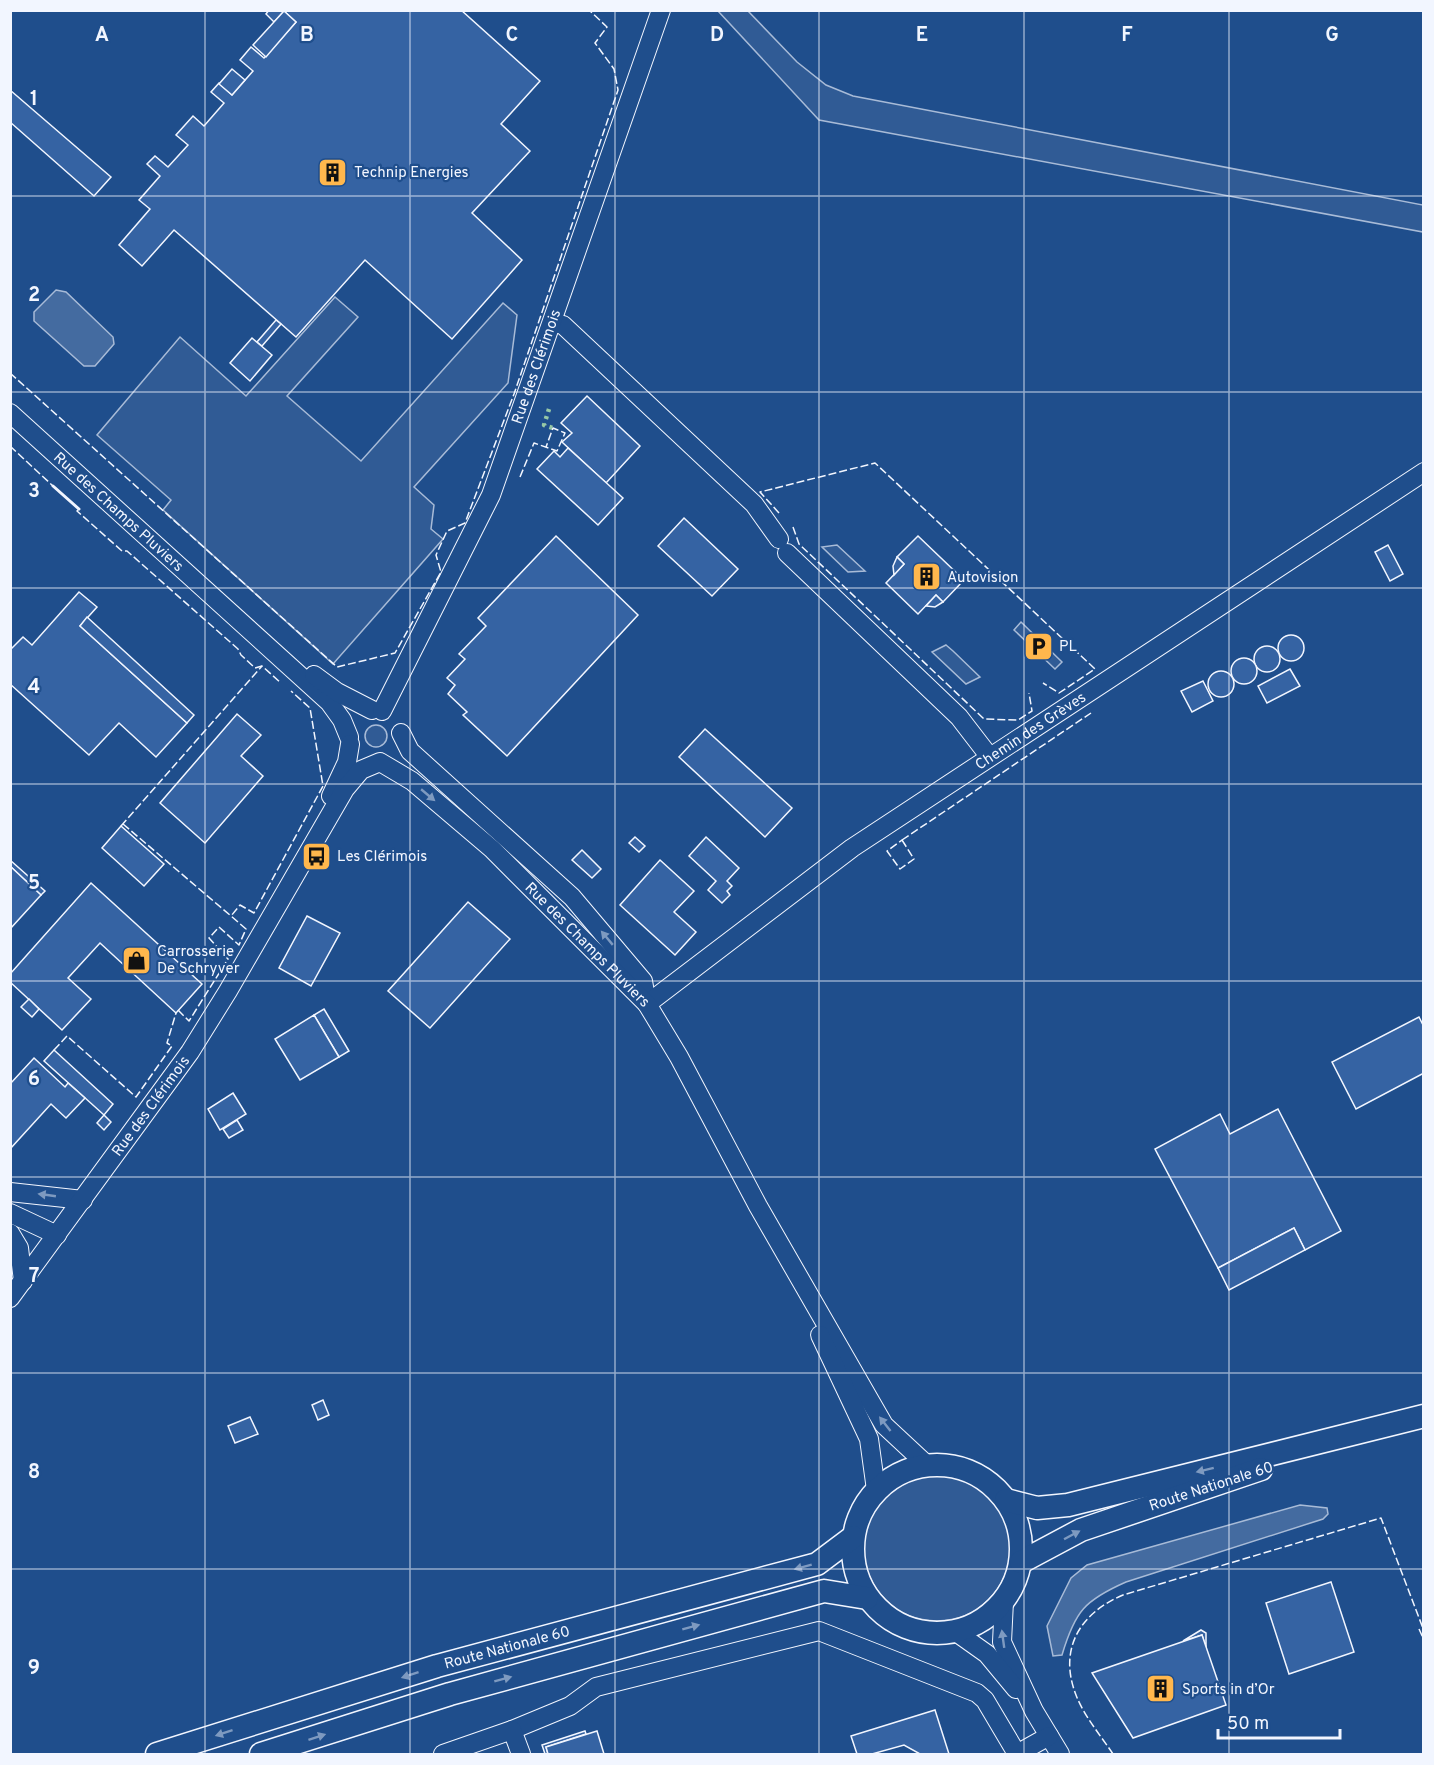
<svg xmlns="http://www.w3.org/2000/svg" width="1434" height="1765" viewBox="0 0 1434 1765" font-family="Overpass,sans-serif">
	<rect width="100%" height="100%" fill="#1f4e8c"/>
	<g fill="#305b95" stroke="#a8bbd7" stroke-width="1.5">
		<polygon points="718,11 748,11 797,62 826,85 853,96 1423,205 1423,232 819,120"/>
		<polygon points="335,297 358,317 287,396 361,461 503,303 517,315 508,383 414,487 434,505 431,529 443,539 333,664 163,510 171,500 97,435 180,337 246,396"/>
		<polygon points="837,545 865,571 848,572 822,547"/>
		<polygon points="1021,622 1062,662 1055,669 1014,630"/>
		<polygon points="946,645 953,651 980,677 966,684 932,652"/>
		<circle cx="376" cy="736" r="11"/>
		<circle cx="937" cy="1548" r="73"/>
	</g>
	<g fill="#446ba0" stroke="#a8bbd7" stroke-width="1.5">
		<polygon points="56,290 66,292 113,337 114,344 95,366 84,366 34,321 34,312"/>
		<path d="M1300,1505L1327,1508L1328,1514L1323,1519L1126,1582C1085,1600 1075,1611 1062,1655L1053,1656L1047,1626L1071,1578L1087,1565Z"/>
	</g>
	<g fill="#3563a3" stroke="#f2f6ff" stroke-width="1.5">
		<polygon points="269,10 461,10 540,81 501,124 530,151 472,213 522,260 452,339 365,260 296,337 174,230 142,266 119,245 150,209 139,200 160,176 147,164 155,156 168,167 188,145 176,135 193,116 204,126 224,103 211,92 219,83 232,95 253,71 240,60 251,47 264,58 296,22 284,11 274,22 266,14"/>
		<polygon points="284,11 296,22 266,57 253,45"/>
		<polygon points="232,69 245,80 232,95 219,84"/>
		<polygon points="10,90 111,177 94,196 10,122"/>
		<polygon points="276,320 281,324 262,346 257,342"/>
		<polygon points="252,338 272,355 250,381 230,363"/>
		<polygon points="587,396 640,446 606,483 562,442 572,433 561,423"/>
		<polygon points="568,448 623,498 598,525 537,469 554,451 560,457"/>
		<polygon points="684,518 738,569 712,596 658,546"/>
		<polygon points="556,536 638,615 507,756 463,715 467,712 448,694 455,685 447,678 465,659 459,654 486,626 478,618"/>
		<polygon points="918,536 964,580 943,602 936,595 918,614 886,583 904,564 897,557"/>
		<polygon points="1388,545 1403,574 1390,581 1375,552"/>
		<polygon points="897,557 904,564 894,575 893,566"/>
		<polygon points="79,592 97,607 80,626 187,723 156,757 119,723 89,755 10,684 10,650 23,637 32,645"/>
		<polygon points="936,595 943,602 935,607 926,606"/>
		<polygon points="87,617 194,715 187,723 80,626"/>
		<circle cx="1291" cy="648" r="13"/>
		<circle cx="1267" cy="659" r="13"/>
		<circle cx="1244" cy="671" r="13"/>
		<polygon points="1290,669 1300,686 1267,703 1258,686"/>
		<circle cx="1221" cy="684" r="13"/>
		<polygon points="1203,681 1213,701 1192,712 1181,691"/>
		<polygon points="237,714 261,735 241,756 263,776 205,843 160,803"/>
		<polygon points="705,729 792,808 765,837 679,757"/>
		<polygon points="121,826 164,864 144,886 102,848"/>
		<polygon points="635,837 645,846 639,852 629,843"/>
		<polygon points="706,837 739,868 727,881 732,886 727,891 730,895 722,903 708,890 716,881 689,856"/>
		<polygon points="582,850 601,869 592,878 572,860"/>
		<polygon points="10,860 45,891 41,895 10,866"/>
		<polygon points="660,860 694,891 674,912 696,932 675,955 620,905"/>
		<polygon points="10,866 41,895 10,929"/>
		<polygon points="91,883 202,984 176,1013 100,943 68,978 91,999 62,1030 10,982 10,974"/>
		<polygon points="468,902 510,939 430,1028 388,991"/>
		<polygon points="307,916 340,933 311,986 279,968"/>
		<polygon points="29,999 39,1009 32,1017 21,1007"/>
		<polygon points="324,1009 349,1051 339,1057 314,1015"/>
		<polygon points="314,1015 339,1057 300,1080 275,1039"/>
		<polygon points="1419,1017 1424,1027 1424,1073 1356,1109 1332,1062"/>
		<polygon points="54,1050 113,1104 104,1115 44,1061"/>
		<polygon points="34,1058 65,1087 68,1083 85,1098 66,1118 51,1104 10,1149 10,1084"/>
		<polygon points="233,1093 246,1114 220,1130 208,1109"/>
		<polygon points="1278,1109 1341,1231 1305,1250 1294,1228 1218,1268 1155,1149 1220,1114 1230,1134"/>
		<polygon points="104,1115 111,1122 104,1130 97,1123"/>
		<polygon points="237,1120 243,1130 229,1138 223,1129"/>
		<polygon points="1294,1228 1305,1250 1229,1290 1218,1268"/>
		<polygon points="323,1400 329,1415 318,1420 312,1405"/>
		<polygon points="250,1417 258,1434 235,1443 228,1426"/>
		<polygon points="1331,1582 1354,1652 1289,1674 1266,1603"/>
		<polygon points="1201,1630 1206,1633 1206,1648 1202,1635 1183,1641"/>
		<polygon points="1202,1635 1226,1705 1133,1738 1092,1673"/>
		<polygon points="935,1710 949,1754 920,1754 904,1745 872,1754 857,1754 851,1736"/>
		<polygon points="585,1731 586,1734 546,1747 548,1754 545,1754 542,1745"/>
		<polygon points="597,1731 604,1754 548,1754 546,1747"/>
	</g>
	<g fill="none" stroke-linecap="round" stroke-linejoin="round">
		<defs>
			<g id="minor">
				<polyline points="554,323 563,325 754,504 779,539"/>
				<path id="s1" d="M10,413L329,702L342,720L349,737"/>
				<polyline points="787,553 959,717 989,756"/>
				<polyline points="314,675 337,692 372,710"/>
				<path id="s2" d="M382,711L491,495L661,10"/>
				<polyline points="401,733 410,751 572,897 643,981 647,1004"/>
				<polyline points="331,796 347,762 350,744"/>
				<path id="s3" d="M647,1004L852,848L1424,472"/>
				<polyline points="10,1192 83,1200"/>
				<polyline points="10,1213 57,1235"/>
				<polyline points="10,1233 19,1248 23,1281"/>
				<path id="s4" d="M10,1298L190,1052L228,991L345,789L361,770L380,762L412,781L492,849L647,1004L679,1057L758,1206L884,1425L927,1465"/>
				<polyline points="820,1335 869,1439 876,1490"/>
				<polyline points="1004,1601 1002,1642 1034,1711 1060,1754"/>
				<polyline points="956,1632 987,1654 1016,1689"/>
				<polyline points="512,1730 570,1706 596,1687 819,1631 977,1693 985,1700 1017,1754 1049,1736"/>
				<polyline points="443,1754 512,1730 521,1754"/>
			</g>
			<g id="major">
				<circle cx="937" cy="1549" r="84"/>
				<polyline points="1006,1500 1037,1508 1068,1505 1424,1416"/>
				<polyline points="1021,1562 1081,1530 1261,1469"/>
				<path id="s5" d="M157,1754L437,1666L817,1564L853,1537"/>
				<polyline points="261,1754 450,1694 824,1591 867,1598"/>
			</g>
		</defs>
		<use href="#minor" stroke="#f2f6ff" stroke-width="20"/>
		<use href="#major" stroke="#f2f6ff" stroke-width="25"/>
		<use href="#minor" stroke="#1f4e8c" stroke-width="18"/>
		<use href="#major" stroke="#1f4e8c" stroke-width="22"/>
		<polyline stroke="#97c8a6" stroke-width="4.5" stroke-dasharray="3 4.5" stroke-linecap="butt" points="549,409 544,425 553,428"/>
		<g stroke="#f2f6ff" stroke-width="1.5" stroke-dasharray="8 3" stroke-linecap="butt">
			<polyline points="10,373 337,667 395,653 441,572 436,555 447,531 465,523 514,394 618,90 614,69 595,43 607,27 589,10"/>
			<polyline points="10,446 53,486"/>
			<polyline points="520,477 534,443 557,451 565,433 553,428 546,447"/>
			<polyline points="79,509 77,511 122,551 127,551 238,649 241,655 255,668 262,666 281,683"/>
			<polyline points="779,513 760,492 875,463 1095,669 1059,693 1043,683"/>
			<polyline points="793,527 799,544 984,719 1018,720 1032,711 1029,693"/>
			<polyline points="123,824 231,916"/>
			<polyline points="121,826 262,666"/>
			<polyline points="902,840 1091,713"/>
			<polygon points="902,840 914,859 900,869 887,851"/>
			<polyline points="178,1010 189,1021 228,959 209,938 219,927 239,945 246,929 231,916 240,905 254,913 323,786 310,708 291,691"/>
			<polyline points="54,1050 67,1036 136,1097 172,1046 167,1043 176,1013"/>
			<polyline points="1419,1629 1424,1640"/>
			<path d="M1113,1754C1101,1736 1084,1716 1076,1695C1058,1649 1080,1613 1123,1595L1381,1518L1424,1631"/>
		</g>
		<polyline stroke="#f2f6ff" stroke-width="3" points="53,486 79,509"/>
	</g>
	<defs><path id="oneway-solid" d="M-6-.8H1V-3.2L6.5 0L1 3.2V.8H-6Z" transform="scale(1.5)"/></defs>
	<g fill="#7e9ac0">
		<use href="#oneway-solid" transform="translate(428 795) rotate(40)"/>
		<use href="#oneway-solid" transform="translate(607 938) rotate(-130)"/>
		<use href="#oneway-solid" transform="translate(47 1195) rotate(-172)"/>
		<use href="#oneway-solid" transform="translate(885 1424) rotate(-128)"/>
		<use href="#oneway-solid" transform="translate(1205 1470) rotate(166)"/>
		<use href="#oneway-solid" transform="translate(1072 1535) rotate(-28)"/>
		<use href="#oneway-solid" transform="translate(803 1567) rotate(165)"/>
		<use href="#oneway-solid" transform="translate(691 1627) rotate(-15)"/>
		<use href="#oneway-solid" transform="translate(1003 1639) rotate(-98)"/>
		<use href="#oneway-solid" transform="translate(410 1675) rotate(162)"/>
		<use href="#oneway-solid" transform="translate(503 1679) rotate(-15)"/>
		<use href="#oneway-solid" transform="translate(224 1733) rotate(162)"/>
		<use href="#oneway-solid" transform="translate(317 1737) rotate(-18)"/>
	</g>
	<path fill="none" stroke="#f2f6ff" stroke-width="1.5" stroke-opacity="0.55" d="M205,10V1754M410,10V1754M615,10V1754M819,10V1754M1024,10V1754M1229,10V1754M10,196H1424M10,392H1424M10,588H1424M10,784H1424M10,981H1424M10,1177H1424M10,1373H1424M10,1569H1424"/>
	<defs>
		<symbol id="building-square" viewBox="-11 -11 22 22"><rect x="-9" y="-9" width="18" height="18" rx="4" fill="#ffb74d" stroke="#1f4e8c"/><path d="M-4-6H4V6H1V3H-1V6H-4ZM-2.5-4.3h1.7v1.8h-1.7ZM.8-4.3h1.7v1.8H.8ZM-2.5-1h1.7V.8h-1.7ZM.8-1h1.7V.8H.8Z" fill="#111"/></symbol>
		<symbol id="parking-square" viewBox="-11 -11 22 22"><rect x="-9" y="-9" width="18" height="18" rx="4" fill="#ffb74d" stroke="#1f4e8c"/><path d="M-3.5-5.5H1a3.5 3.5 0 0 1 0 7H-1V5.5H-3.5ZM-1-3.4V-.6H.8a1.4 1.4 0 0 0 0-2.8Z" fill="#111"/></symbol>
		<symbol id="bus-square" viewBox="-11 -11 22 22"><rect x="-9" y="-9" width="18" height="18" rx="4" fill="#ffb74d" stroke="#1f4e8c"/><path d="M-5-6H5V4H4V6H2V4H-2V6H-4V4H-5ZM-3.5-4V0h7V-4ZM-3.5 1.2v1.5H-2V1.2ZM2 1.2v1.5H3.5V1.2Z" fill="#111"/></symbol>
		<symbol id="shop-square" viewBox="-11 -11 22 22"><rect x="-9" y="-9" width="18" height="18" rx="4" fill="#ffb74d" stroke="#1f4e8c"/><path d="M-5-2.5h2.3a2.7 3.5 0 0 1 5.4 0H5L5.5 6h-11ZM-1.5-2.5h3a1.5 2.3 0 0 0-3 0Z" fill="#111"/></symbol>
	</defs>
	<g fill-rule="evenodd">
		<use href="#building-square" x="316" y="156" width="33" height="33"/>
		<use href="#building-square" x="910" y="560" width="33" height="33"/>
		<use href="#parking-square" x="1022" y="630" width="33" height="33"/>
		<use href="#bus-square" x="300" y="840" width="33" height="33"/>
		<use href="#shop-square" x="120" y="944" width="33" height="33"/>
		<use href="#building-square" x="1144" y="1672" width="33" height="33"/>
	</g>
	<g text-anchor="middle" stroke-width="4.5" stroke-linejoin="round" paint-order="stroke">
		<g font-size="15" fill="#f2f6ff" stroke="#1f4e8c" text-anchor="start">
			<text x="354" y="177">Technip Energies</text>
			<text x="947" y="582">Autovision</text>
			<text x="1059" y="651">PL</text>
			<text x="337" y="861">Les Clérimois</text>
			<text x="157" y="956">Carrosserie<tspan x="157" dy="17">De Schryver</tspan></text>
			<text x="1182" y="1694">Sports in d’Or</text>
		</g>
		<g font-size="15" fill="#f2f6ff" stroke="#1f4e8c">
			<text dy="5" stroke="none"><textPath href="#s2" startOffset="378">Rue des Clérimois</textPath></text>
			<text dy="5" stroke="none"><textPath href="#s1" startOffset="147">Rue des Champs Pluviers</textPath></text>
			<text dy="5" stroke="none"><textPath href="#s3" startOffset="471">Chemin des Grèves</textPath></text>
			<text dy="5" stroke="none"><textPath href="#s4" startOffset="933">Rue des Champs Pluviers</textPath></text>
			<text dy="5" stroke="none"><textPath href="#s4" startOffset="238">Rue des Clérimois</textPath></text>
			<text transform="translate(1211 1486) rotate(-18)" y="5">Route Nationale 60</text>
			<text dy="5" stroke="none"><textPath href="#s5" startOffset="366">Route Nationale 60</textPath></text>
		</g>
	</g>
	<g font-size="20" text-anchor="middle" font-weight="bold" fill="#f2f6ff" stroke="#1f4e8c" stroke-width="4.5" stroke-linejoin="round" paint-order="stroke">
		<text x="102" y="41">A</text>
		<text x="307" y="41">B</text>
		<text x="512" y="41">C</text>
		<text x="717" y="41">D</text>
		<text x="922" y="41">E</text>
		<text x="1127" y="41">F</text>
		<text x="1332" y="41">G</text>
		<text x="34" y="105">1</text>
		<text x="34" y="301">2</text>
		<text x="34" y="497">3</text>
		<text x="34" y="693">4</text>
		<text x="34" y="889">5</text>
		<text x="34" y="1085">6</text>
		<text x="34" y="1282">7</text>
		<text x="34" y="1478">8</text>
		<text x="34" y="1674">9</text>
	</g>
	<rect width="1434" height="1765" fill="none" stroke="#f2f6ff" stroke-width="24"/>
	<path d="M1218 1729v9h122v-9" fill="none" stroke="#f2f6ff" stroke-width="3"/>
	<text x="1227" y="1729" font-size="18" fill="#f2f6ff" stroke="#1f4e8c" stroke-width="4.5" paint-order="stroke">50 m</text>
</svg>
